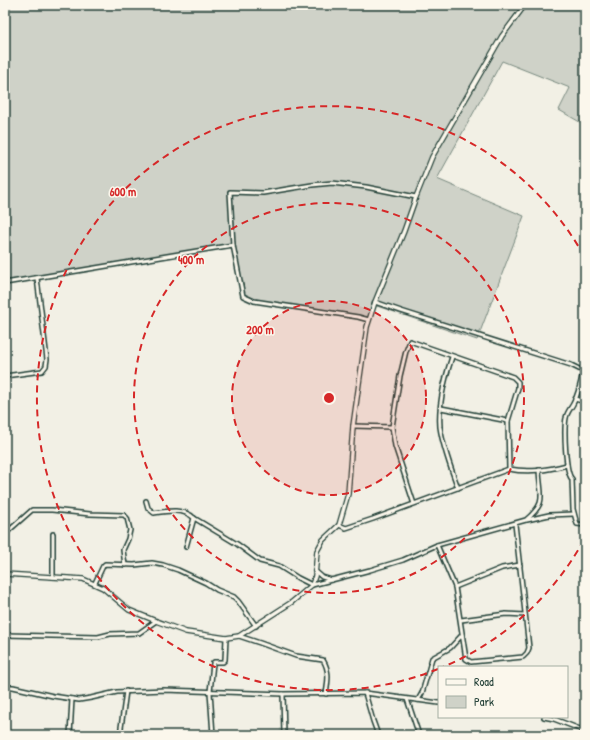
<svg xmlns="http://www.w3.org/2000/svg" width="590" height="740" viewBox="0 0 590 740" font-family="'Patrick Hand',sans-serif">
	<rect width="100%" height="100%" fill="#f2f0e5"/>
	<filter id="ink" filterUnits="userSpaceOnUse"><feTurbulence type="fractalNoise" baseFrequency=".025" numOctaves="2"/><feDisplacementMap in="SourceGraphic" scale="8" xChannelSelector="R" yChannelSelector="G"/><feConvolveMatrix kernelMatrix="1 2 1 2 8 2 1 2 1" color-interpolation-filters="sRGB"/></filter>
	<g filter="url(#ink)">
		<polygon fill="#cfd2c8" stroke="#77887e" points="5,5 585,5 585,125 559,110 570,88 502,61 437,179 524,216 477,340 374,305 369,320 254,301 243,296 233,246 5,283"/>
		<g fill="none" stroke-linecap="round" stroke-linejoin="round">
			<defs>
				<g id="minor">
					<polyline points="5,283 233,245"/>
					<path d="M375,302L401,311L571,365L583,371C581,382 579,394 573,404C571,408 567,412 566,418C564,428 565,473 572,479L573,509L577,524L585,525"/>
					<polyline points="369,320 358,317 254,301 243,296 233,245 230,192 263,193 312,185 332,183 366,187 416,197"/>
					<path d="M452,357C445,378 438,404 440,427C443,448 451,468 458,488"/>
					<polyline points="5,376 42,371 46,366 47,359 37,278"/>
					<polyline points="575,399 585,402"/>
					<polyline points="441,408 508,421"/>
					<polyline points="353,426 392,427"/>
					<path d="M509,469C529,473 547,470 567,465"/>
					<path d="M146,501L148,508L154,513C167,511 184,508 194,518L237,544L260,561L279,566L298,578L312,585L370,570L403,560L437,545L526,520C548,501 540,497 539,470"/>
					<polyline points="527,520 549,515 574,514"/>
					<polyline points="339,525 346,528 373,519 509,469 508,421 518,388 518,382 513,377 410,341 406,351 400,376 392,427 395,446 414,504"/>
					<polyline points="5,534 32,510 52,510 90,514 124,515 127,518 130,530 128,539 123,550 125,565"/>
					<polyline points="53,534 53,577"/>
					<polyline points="437,545 455,587 466,659 471,662 523,657 527,653 529,648 515,524"/>
					<polyline points="186,547 194,518"/>
					<polyline points="315,571 322,577 332,580"/>
					<polyline points="95,583 103,566 105,564 134,565 152,563 163,565 178,570 206,583 217,590 234,597 238,601 256,626"/>
					<polyline points="455,587 502,568 520,565"/>
					<polyline points="461,620 506,614 525,615"/>
					<polyline points="5,635 98,637 110,634 139,633 156,621"/>
					<path d="M239,636L260,643L296,656L323,660C330,671 328,682 326,694"/>
					<polyline points="5,687 13,687 53,696 79,700 91,698 117,692 164,690 283,694 365,693 439,703"/>
					<polyline points="365,693 373,721 378,735"/>
					<polyline points="283,694 284,735"/>
					<polyline points="407,699 419,735"/>
					<polyline points="418,700 422,693 432,658 450,648 462,635"/>
					<polyline points="544,717 554,719 585,731"/>
					<polyline points="70,735 72,699"/>
					<polyline points="120,735 126,691"/>
					<polyline points="213,735 210,692 213,663 214,662 223,662 225,660 226,638"/>
				</g>
				<polyline id="tertiary" points="5,574 83,579 103,588 129,610 156,621 186,632 226,638 239,636 292,602 312,585 315,576 317,551 323,540 339,525 348,494 353,426 367,327 375,302 404,231 416,197 432,157 502,36 525,5"/>
			</defs>
			<use href="#minor" stroke="#1f3d34" stroke-width="6"/>
			<use href="#tertiary" stroke="#1f3d34" stroke-width="6"/>
			<use href="#minor" stroke="#fbf7ec" stroke-width="3"/>
			<use href="#tertiary" stroke="#fbf7ec" stroke-width="3.5"/>
		</g>
	</g>
	<circle cx="329" cy="398" r="97" fill="#d62828" fill-opacity=".12"/>
	<g fill="none" stroke="#d62828" stroke-width="2" stroke-dasharray="7 5">
		<circle cx="329" cy="398" r="97"/>
		<circle cx="329" cy="398" r="195"/>
		<path d="M584 540A292 292 0 0 1 443 667M438 669A292 292 0 1 1 584 256"/>
	</g>
	<circle cx="329" cy="398" r="6" fill="#d62828" stroke="#fbf7ec" stroke-width="2"/>
	<g font-size="12" text-anchor="middle" font-weight="bold" fill="#d62828" stroke="#fbf7ec" stroke-width="3" stroke-linejoin="round" paint-order="stroke">
		<text x="123" y="196">600 m</text>
		<text x="191" y="264">400 m</text>
		<text x="260" y="334">200 m</text>
	</g>
	<rect width="590" height="740" fill="none" stroke="#fbf7ec" stroke-width="20"/>
	<rect x="10" y="10" width="570" height="720" fill="none" stroke="#1f3d34" stroke-width="1.5" filter="url(#ink)"/>
	<rect x="438" y="666" width="130" height="52" fill="#fbf7ec" stroke="#a3ada2"/>
	<rect x="446" y="679" width="20" height="6" fill="#fbf7ec" stroke="#a3ada2"/>
	<text x="474" y="686" font-size="12" fill="#1f3d34">Road</text>
	<rect x="446" y="696" width="20" height="12" fill="#cfd2c8" stroke="#a3ada2"/>
	<text x="474" y="706" font-size="12" fill="#1f3d34">Park</text>
</svg>
